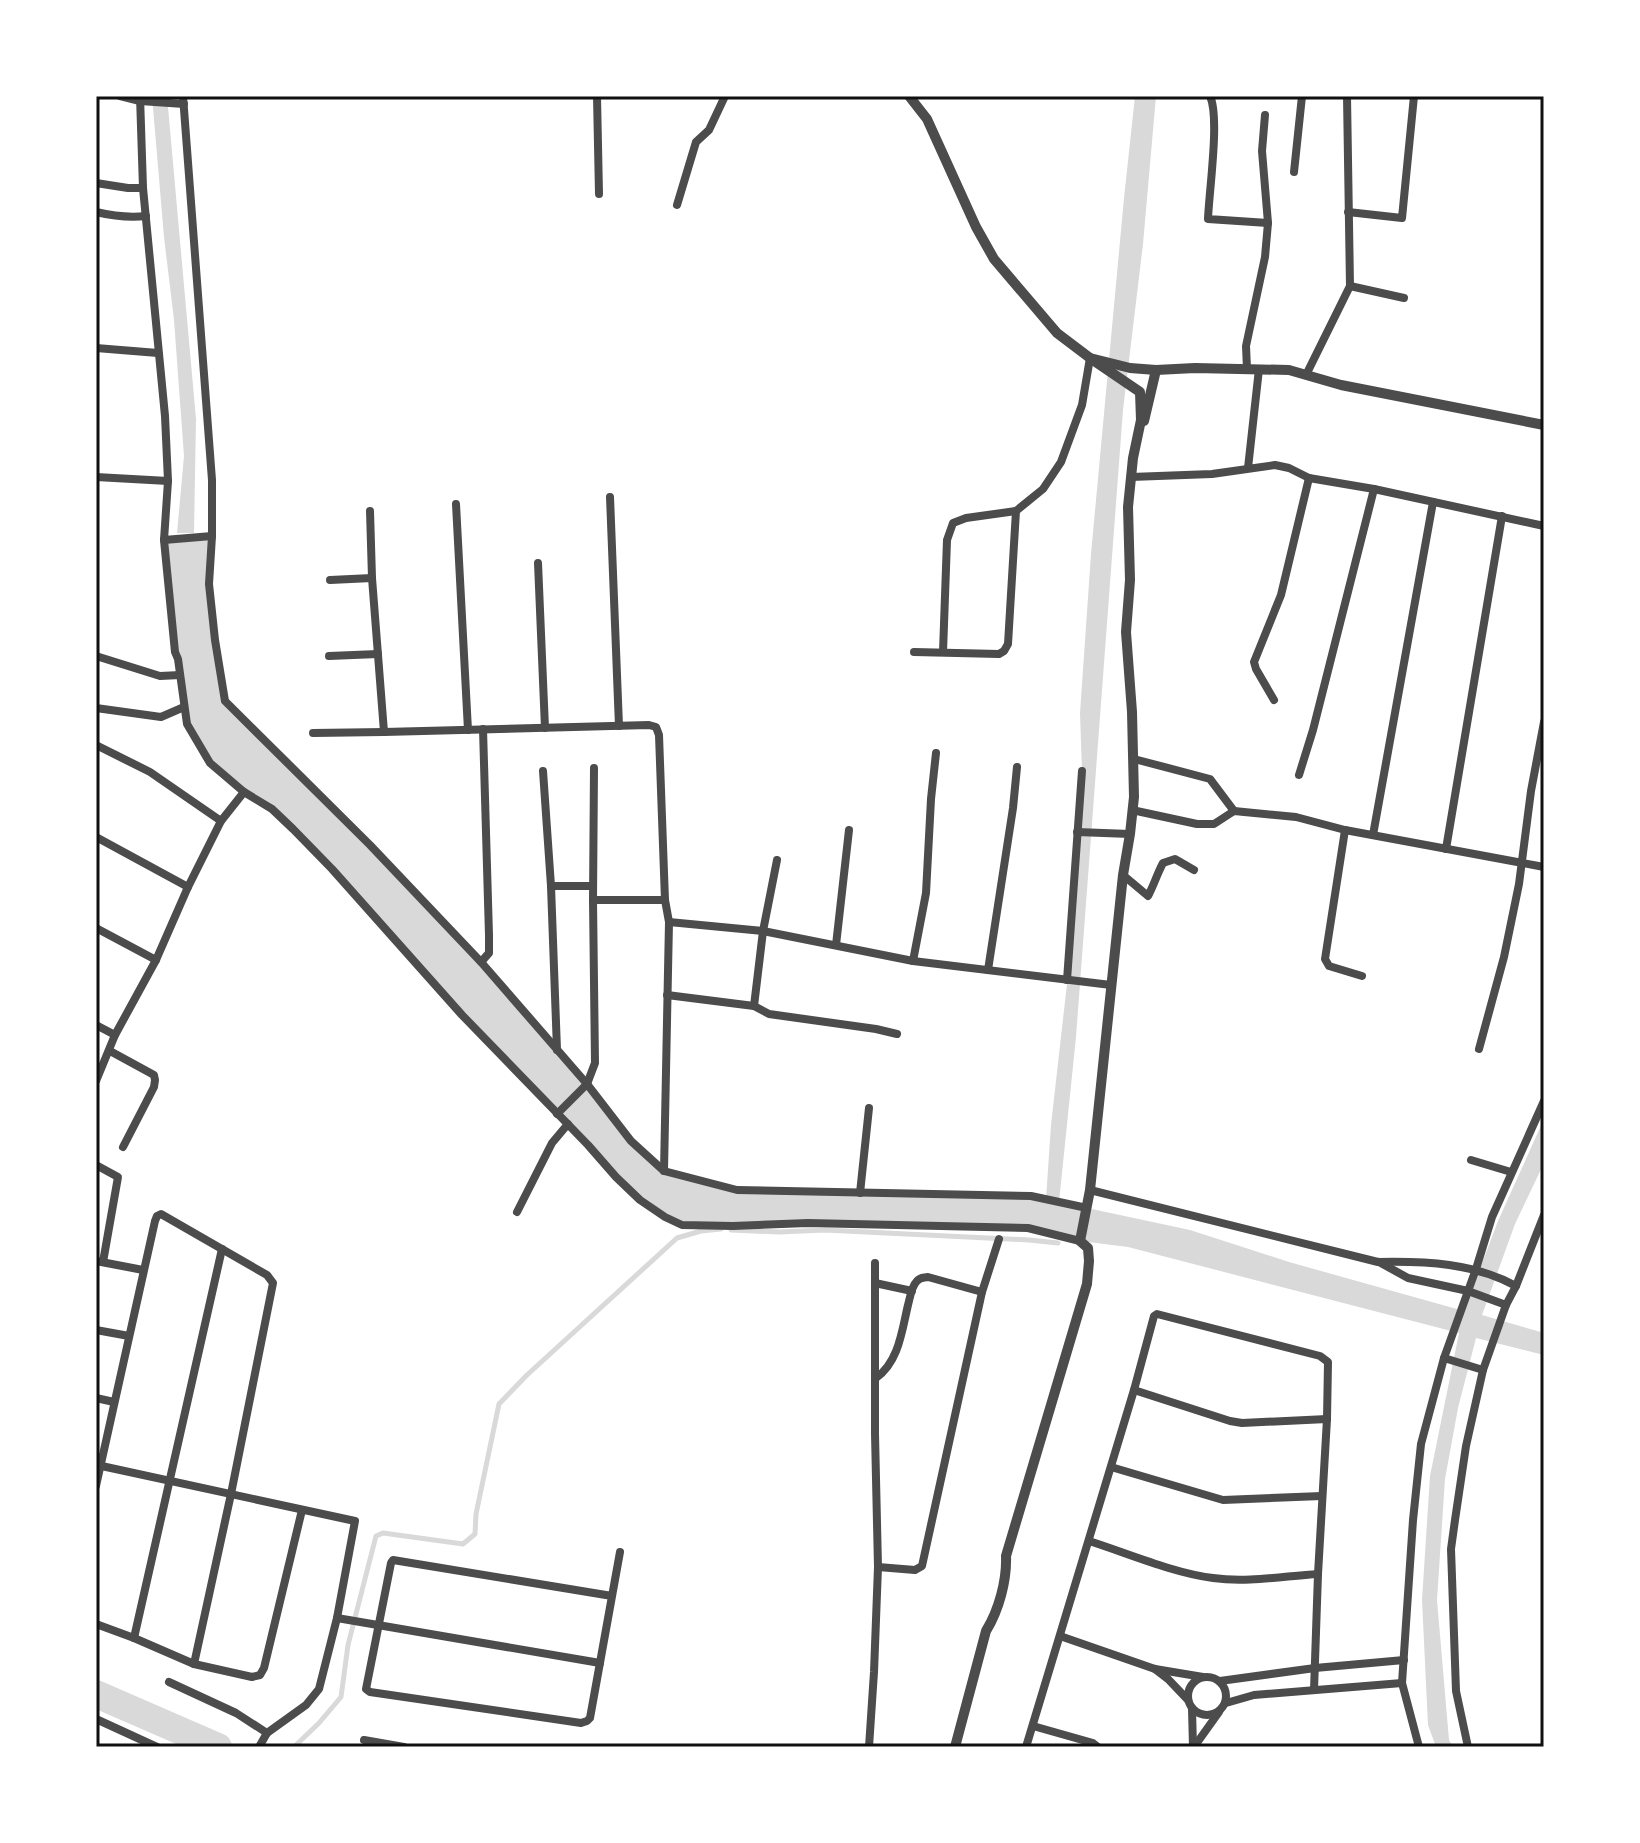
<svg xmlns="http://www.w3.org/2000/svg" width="1640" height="1843" viewBox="0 0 1640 1843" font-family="'Crimson Pro',serif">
	<rect width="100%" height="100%" fill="#fff"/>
	<g fill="#d9d9d9">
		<polygon points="152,96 167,96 196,419 194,533 177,533 184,456 174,320 164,237"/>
		<polygon points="1135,96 1156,96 1143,244 1123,410 1076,1037 1059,1202 1190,1230 1289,1262 1464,1311 1498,1221 1544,1119 1544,1163 1515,1224 1482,1315 1544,1333 1544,1355 1476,1338 1458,1408 1445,1479 1437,1600 1449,1740 1453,1747 1436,1747 1428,1725 1422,1600 1430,1476 1459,1333 1128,1247 1080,1241 1028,1228 682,1225 665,1217 616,1177 293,829 210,763 187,724 164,540 212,536 209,584 225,701 481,962 631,1141 664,1171 737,1190 1046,1199 1051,1125 1068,975 1082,771 1080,713 1091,554 1124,198"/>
	</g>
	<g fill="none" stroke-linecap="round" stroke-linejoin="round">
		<g stroke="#d9d9d9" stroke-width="5">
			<polyline points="731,1230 779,1232 825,1230 1029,1240 1058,1243"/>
			<polyline points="294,1747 319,1723 341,1697 348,1645 376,1536 383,1533 463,1544 475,1534 476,1514 499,1404 527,1375 677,1238 701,1231 721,1229"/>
		</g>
		<polyline stroke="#d9d9d9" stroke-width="28" points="96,1694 218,1747"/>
		<g stroke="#4c4c4c" stroke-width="8">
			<polyline points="120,96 140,101 184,104"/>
			<polyline points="140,96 143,188 165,416 168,481 164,540 175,652 178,659 187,724 210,763 244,792 272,809 293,829 332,869 462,1015 588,1145 616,1177 640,1200 665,1217 682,1225 733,1226 808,1223 1028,1228 1080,1241"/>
			<polyline points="183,96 212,480 212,536 209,584 215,640 225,701 370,845 481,962 587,1084 631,1141 664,1171 737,1190 1031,1196 1087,1208"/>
			<polyline points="597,96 599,194"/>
			<path d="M1210,96C1220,118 1209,191 1208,219L1268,223"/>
			<polyline points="1294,172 1302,96"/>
			<polyline points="96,183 128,188 143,188"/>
			<polyline points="677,205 696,142 709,130 725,96"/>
			<path d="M96,212C113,216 128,218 146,216"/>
			<polyline points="1348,212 1402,218 1414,96"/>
			<polyline points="1350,286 1404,298"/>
			<polyline points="96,348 158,353"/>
			<polyline points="1247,369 1246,346 1265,257 1268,223 1262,151 1265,115"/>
			<polyline points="1306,375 1350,286 1347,96"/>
			<polyline points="1248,468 1259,369"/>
			<polyline points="96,477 168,481"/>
			<polyline points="1131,477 1212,474 1275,465 1289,468 1309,478 1374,489 1544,526"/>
			<polyline points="610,497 619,726"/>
			<polyline points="456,504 468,730"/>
			<polyline points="370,511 372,578 384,732 649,725 656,727 659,735 665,900 669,922 664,1171"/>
			<polyline points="164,540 212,536"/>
			<polyline points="538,563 545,728"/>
			<polyline points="330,580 372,578"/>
			<polyline points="914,652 999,654 1004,651 1008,644 1016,511"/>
			<polyline points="943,652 947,540 953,523 966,518 1016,511 1043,489 1061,462 1082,405 1090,358"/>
			<polyline points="96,656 160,676 180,675"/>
			<polyline points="329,656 378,654"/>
			<polyline points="1274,700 1256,669 1254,662 1281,595 1309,478"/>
			<polyline points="96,708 161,717 184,707"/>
			<polyline points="313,733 384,732"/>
			<polyline points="96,745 150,772 221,821"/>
			<polyline points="1134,759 1210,779 1234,811"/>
			<polyline points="543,771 551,886 557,1050"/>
			<polyline points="1299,775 1313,730 1374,489"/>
			<polyline points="1132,810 1197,824 1214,824 1234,811 1296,817 1345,830 1544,867"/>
			<polyline points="1345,830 1325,959 1329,966 1362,976"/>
			<polyline points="1077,832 1130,834"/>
			<polyline points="1373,835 1433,502"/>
			<polyline points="96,837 188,887"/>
			<polyline points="1446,849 1502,516"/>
			<path d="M1123,875L1148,896C1154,885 1157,874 1163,863L1175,859L1194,870"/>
			<polyline points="551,886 593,886"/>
			<polyline points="593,900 665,900"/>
			<polyline points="669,922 763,931 913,961 1111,985"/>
			<polyline points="96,928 156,960"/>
			<polyline points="836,945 849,830"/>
			<polyline points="913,961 926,893 931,799 936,753"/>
			<polyline points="481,962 489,953 489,935 483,729"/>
			<polyline points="988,970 1013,808 1017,767"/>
			<polyline points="1067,980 1082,771"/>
			<polyline points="667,995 754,1006 769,1014 876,1029 897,1034"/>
			<polyline points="754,1006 763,931 777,860"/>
			<polyline points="96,1025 115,1035"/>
			<polyline points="1479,1049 1504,957 1519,884 1531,791 1544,722"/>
			<polyline points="110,1051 154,1075 155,1080 154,1087 123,1147"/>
			<polyline points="96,1081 115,1035 156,960 188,887 221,821 244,792"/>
			<polyline points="557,1114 587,1084 595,1063 593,900 594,768"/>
			<polyline points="1471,1160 1511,1172"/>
			<polyline points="96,1165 118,1177 103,1262"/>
			<path d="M1090,1190L1378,1262C1426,1261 1474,1263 1516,1286"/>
			<polyline points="860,1193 869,1108"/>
			<polyline points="517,1212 552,1143 568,1124"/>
			<polyline points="96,1261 143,1270"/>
			<polyline points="1379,1262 1408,1278 1468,1291 1506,1305"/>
			<polyline points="875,1283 912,1291"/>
			<polyline points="96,1330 129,1336"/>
			<polyline points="1444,1358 1483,1370"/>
			<path d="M876,1378C899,1362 902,1330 908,1305C910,1298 911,1287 917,1281C920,1277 923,1278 928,1277L982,1292"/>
			<polyline points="1134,1390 1230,1421 1242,1423 1327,1419"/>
			<polyline points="96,1398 114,1402"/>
			<polyline points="97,1465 355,1521 337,1618 319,1689 306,1705 267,1733 259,1747"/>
			<polyline points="1111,1467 1223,1500 1322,1496"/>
			<polyline points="96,1486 155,1221 157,1216 161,1214 267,1275 273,1283 231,1494 194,1664"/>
			<path d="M1089,1541C1127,1553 1173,1573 1213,1578C1247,1583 1284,1576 1318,1574"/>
			<polyline points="878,1567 915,1570 922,1566 982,1292 999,1239"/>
			<polyline points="612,1596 393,1560 391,1563 366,1689 370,1692 581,1723 587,1721 590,1718 620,1552"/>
			<polyline points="337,1618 600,1663"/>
			<polyline points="96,1624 134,1638 194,1664 252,1677 260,1675 264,1668 302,1510"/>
			<polyline points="1060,1636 1155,1669 1203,1677"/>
			<polyline points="134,1638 222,1249"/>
			<polyline points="1155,1669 1168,1679 1188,1700"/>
			<circle cx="1207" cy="1696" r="19"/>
			<polyline points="1220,1681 1315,1668 1404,1660"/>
			<polyline points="169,1682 236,1713 267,1733"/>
			<polyline points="1226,1703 1254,1695 1402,1683"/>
			<polyline points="1192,1709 1193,1747"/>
			<polyline points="96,1719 157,1747"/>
			<polyline points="1033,1726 1093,1743 1098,1747"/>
			<polyline points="364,1740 404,1747"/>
			<polyline points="869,1747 874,1672 878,1567 875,1434 875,1263"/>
			<polyline points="1026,1747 1134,1390 1154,1316 1157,1314 1320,1356 1328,1362 1327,1419 1318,1574 1314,1690"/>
			<polyline points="1194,1747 1219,1712"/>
			<polyline points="1419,1747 1402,1683 1413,1520 1421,1444 1444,1358 1476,1269 1492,1217 1544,1101"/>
			<polyline points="1468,1747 1456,1691 1451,1549 1455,1520 1466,1446 1483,1370 1506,1305 1516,1286 1544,1215"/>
		</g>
		<g stroke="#4c4c4c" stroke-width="10">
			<polyline points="909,96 927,119 976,227 994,259 1057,333 1090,358 1130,368 1156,370 1195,368 1289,370 1341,385 1544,425"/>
			<polyline points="1144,421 1156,370"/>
			<path d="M955,1747L986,1631C999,1610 1007,1580 1006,1556L1087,1284L1089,1261L1088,1248L1080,1241L1090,1190L1123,875L1130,834L1134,797L1132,712L1126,632L1130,580L1128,507L1133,458L1141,420L1140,392L1090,358"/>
		</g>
	</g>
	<rect width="1640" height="1843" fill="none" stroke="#ffffff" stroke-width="196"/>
	<rect x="98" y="98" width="1444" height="1647" fill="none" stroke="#111" stroke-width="3"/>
</svg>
